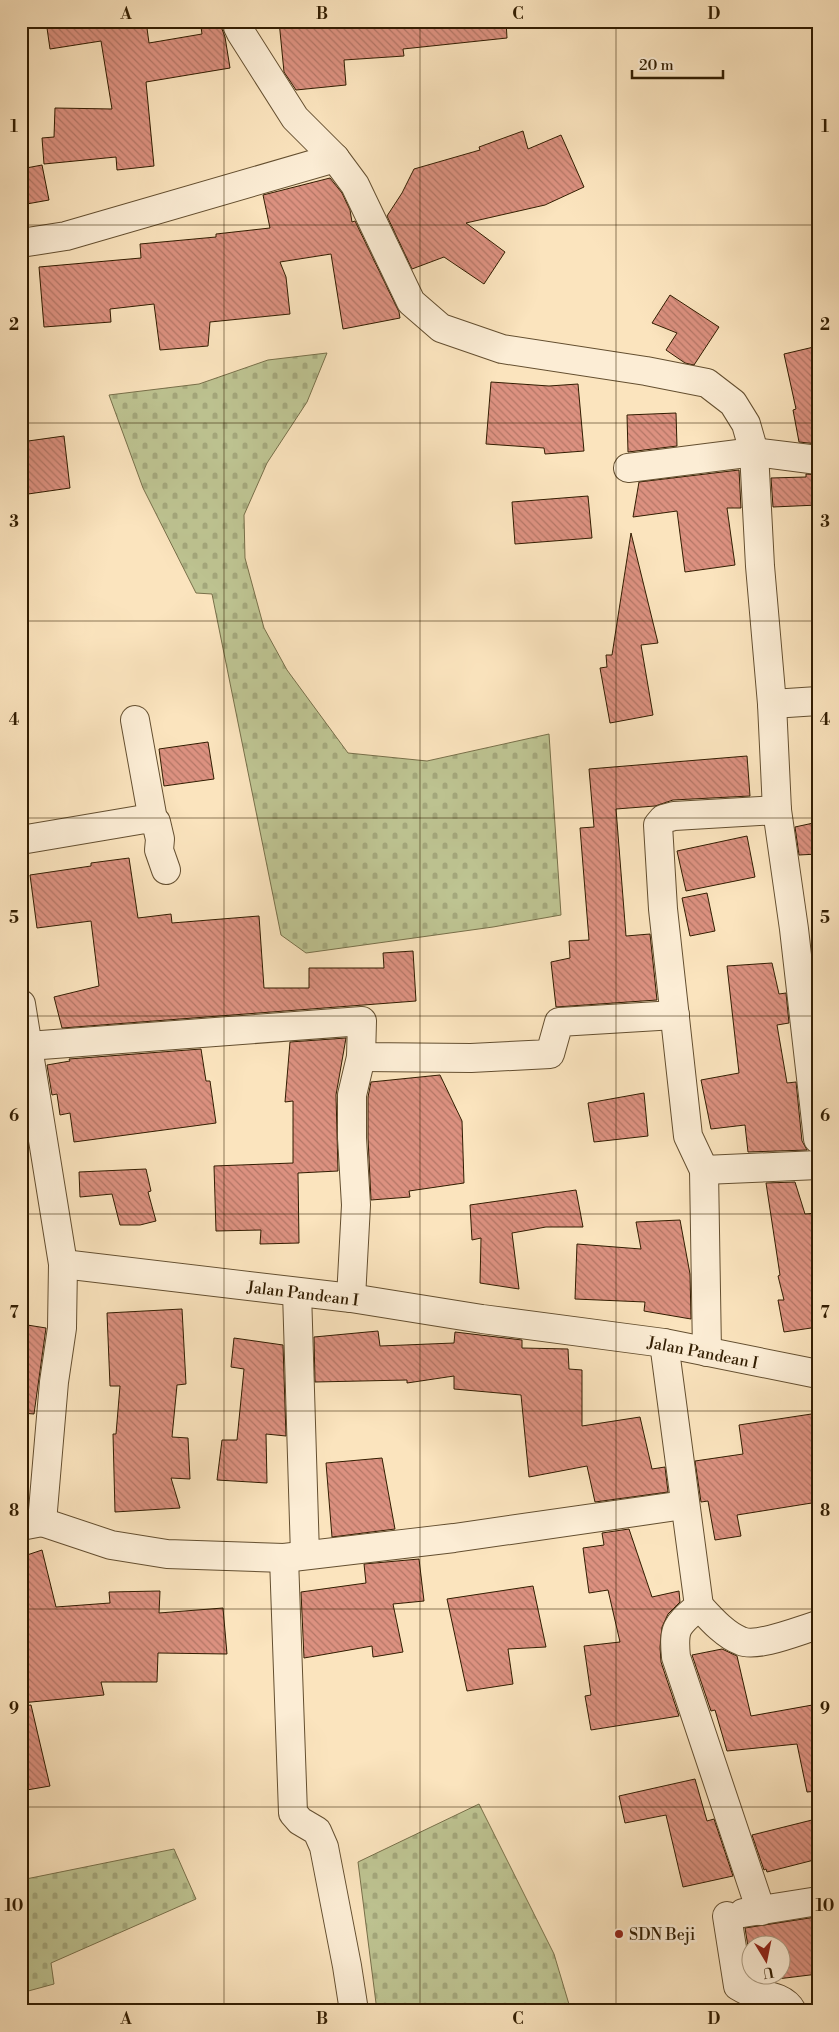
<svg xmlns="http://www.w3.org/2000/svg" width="839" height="2032" viewBox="0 0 839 2032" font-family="'Libre Bodoni',serif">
	<defs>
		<pattern id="cemetery-stones" width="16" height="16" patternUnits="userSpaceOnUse" patternTransform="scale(1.25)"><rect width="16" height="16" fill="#bec492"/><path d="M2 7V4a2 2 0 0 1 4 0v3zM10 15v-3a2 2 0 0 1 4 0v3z" fill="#a4a87c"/></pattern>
		<pattern id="building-back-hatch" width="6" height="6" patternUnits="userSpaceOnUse" patternTransform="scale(1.25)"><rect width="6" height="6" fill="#dc9180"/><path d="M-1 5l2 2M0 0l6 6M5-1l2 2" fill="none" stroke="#b37666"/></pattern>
	</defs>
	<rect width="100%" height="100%" fill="#fbe4be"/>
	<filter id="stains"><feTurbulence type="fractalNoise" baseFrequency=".004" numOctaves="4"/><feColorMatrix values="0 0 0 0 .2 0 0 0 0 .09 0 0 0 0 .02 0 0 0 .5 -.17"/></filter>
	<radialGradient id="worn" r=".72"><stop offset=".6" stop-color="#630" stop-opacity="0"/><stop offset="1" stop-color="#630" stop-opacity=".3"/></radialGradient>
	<g fill="url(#cemetery-stones)" stroke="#78704a">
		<polygon points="327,353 307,402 267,463 244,515 245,558 264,628 287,670 348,753 427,761 549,734 561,915 493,927 306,953 281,935 212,594 196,593 143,488 109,395 199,384 268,360"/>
		<polygon points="479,1804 554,1954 571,2011 377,2011 358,1862"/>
		<polygon points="174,1849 196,1899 51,1963 54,1984 21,1993 21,1880"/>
	</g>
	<g fill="url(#building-back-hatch)" stroke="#321d01">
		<polygon points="46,21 146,21 149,43 202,34 201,27 220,24 225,37 230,68 146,82 154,166 117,170 116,157 44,164 42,138 54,137 55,108 112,109 101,41 50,49"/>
		<polygon points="279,21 506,21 507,38 403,49 404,56 344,60 346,85 296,90 284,72"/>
		<polygon points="523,131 528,149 561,135 584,187 545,205 466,223 505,252 484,284 444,257 412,269 387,216 402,193 414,169 480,150 479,147"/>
		<polygon points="42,165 49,200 21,205 21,169"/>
		<polygon points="330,178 342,193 350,210 352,222 355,221 399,312 400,318 343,329 331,254 280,262 286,277 290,314 210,322 208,346 160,350 154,304 110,309 111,322 44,327 39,267 141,258 140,244 216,237 216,234 270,228 263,195"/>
		<polygon points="670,295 719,327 694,365 685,363 666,350 677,333 652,323"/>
		<polygon points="818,346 818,444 799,442 793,410 796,409 784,354"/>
		<polygon points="491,382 549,386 578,384 584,451 545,454 544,448 486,444"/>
		<polygon points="676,413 677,446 628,452 627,415"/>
		<polygon points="64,436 70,488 21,495 21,442"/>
		<polygon points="739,470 741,508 727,508 735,565 685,572 677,511 633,517 639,482"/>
		<polygon points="806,474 818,475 818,505 773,507 771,478 806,477"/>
		<polygon points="588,496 592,538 515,544 512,502"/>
		<polygon points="631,533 658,643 641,645 653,715 610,723 600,668 607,667 606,655 612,655"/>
		<polygon points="208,742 214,779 164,786 159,749"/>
		<polygon points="747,756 750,796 673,800 655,806 616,809 626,936 650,934 657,1000 556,1007 551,962 570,958 569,941 589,940 580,828 594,827 589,769"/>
		<polygon points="818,822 818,854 799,855 795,827"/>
		<polygon points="747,836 755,877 686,891 677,851"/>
		<polygon points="129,858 138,918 171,914 172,923 259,916 264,988 309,988 309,968 384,968 383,953 413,951 416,1001 62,1028 54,997 99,986 91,921 37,928 30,875 91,866 91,863"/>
		<polygon points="707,893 715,931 690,936 682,898"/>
		<polygon points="772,963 779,994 786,993 789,1023 777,1025 787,1083 796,1082 802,1141 807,1150 748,1152 745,1125 711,1129 701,1080 739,1073 727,966"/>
		<polygon points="346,1038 336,1095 338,1171 298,1173 299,1243 260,1244 261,1230 216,1231 214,1166 293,1163 293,1101 285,1102 290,1042"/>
		<polygon points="201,1049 206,1081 210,1081 216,1123 74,1142 70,1113 60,1115 57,1094 52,1095 47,1065 70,1061 69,1059"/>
		<polygon points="440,1075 462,1121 464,1183 409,1191 410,1197 371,1200 368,1138 368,1097 371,1082"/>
		<polygon points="644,1093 648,1136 594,1142 588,1103"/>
		<polygon points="146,1169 151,1191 148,1192 156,1221 140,1225 120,1225 112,1194 80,1197 79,1172"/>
		<polygon points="795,1182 805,1214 818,1213 818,1327 784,1332 778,1300 784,1300 778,1276 780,1275 766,1183"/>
		<polygon points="576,1190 583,1227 546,1227 512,1233 519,1289 480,1283 481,1238 472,1240 470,1205"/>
		<polygon points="680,1220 690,1274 691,1319 644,1311 645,1302 575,1299 577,1244 641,1249 636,1222"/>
		<polygon points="182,1309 186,1384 177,1385 172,1437 188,1438 190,1479 171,1478 180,1508 115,1512 113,1434 116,1434 120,1386 110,1386 107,1313"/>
		<polygon points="21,1324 46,1328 34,1414 21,1413"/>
		<polygon points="378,1331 380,1346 454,1343 455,1332 522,1340 522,1348 568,1349 569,1369 582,1370 582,1426 640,1417 652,1469 665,1467 668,1492 595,1502 587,1466 529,1477 521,1395 454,1389 454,1376 407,1383 407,1380 315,1382 314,1337"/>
		<polygon points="234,1338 283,1345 286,1436 266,1434 267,1483 217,1480 222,1440 237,1440 244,1369 231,1367"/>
		<polygon points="818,1413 818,1502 737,1515 741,1536 715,1540 708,1501 701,1502 695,1461 743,1454 739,1425"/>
		<polygon points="382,1458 395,1529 332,1537 326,1463"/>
		<polygon points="629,1529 652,1597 679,1591 680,1602 668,1614 662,1627 660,1647 661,1662 679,1716 591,1730 585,1696 591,1695 584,1646 620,1642 608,1590 589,1593 583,1548 604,1545 602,1533"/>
		<polygon points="42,1550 56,1607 110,1603 109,1592 160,1591 159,1613 223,1608 227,1654 158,1653 157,1682 101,1682 104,1695 21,1703 21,1557"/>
		<polygon points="419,1559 424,1601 393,1604 403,1652 373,1657 372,1646 304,1658 301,1592 366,1583 364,1564"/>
		<polygon points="533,1586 546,1647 508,1649 513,1684 467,1691 447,1599"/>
		<polygon points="722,1649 737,1656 751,1716 818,1704 818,1791 807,1792 797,1744 727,1751 715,1710 711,1711 692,1655"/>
		<polygon points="31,1705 50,1786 21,1791 21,1706"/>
		<polygon points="695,1779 707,1821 714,1819 733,1876 683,1887 666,1815 625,1823 619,1796"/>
		<polygon points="812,1820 818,1841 818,1859 767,1872 766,1869 764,1870 752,1835"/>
		<polygon points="816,1917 818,1933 818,1974 769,1980 752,1976 752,1974 782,1974 782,1944 752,1944 752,1971 745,1928"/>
	</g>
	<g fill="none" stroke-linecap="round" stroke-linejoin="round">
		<defs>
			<g id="minor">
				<polyline points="235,21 241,33 295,118 335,158 355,185 411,302 441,328 502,349 646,371 707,383 733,403 746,424 754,452 760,566 772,704 818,701"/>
				<polyline points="21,243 66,236 335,158"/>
				<polyline points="628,468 754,452 818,460"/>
				<polyline points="772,704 777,810 794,929 818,1139"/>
				<polyline points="135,720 153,820"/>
				<polyline points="21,840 145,819 150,819 156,822 160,839 159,850 166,870"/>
				<polyline points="21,1004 63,1264 62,1328 54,1382 42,1522 21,1526"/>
				<polyline points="28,1046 362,1021 361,1057 471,1058 550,1054 559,1022 675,1015"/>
				<polyline points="704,1170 818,1165"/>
				<polyline points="63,1264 351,1298 482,1319 664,1343 818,1374"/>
				<polyline points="297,1292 305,1555"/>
				<polyline points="351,1298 356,1205 352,1138 352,1095 361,1057"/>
				<path d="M664,1343L699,1606C677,1625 673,1627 676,1657L761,1911"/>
				<polyline points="707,1352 704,1170 688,1136 663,909 658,825 663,819 674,816 777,810"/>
				<polyline points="42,1522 111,1545 167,1554 284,1558 454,1538 684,1505"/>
				<polyline points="284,1558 293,1813 300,1821 317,1831 324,1847 347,1966 354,2011"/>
				<path d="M699,1606C711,1619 725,1635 741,1641C758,1648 800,1630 818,1625"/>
				<polyline points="743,1913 818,1901"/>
				<path d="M727,1916L738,1986C743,1989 748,1992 753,1993C766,1996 784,1996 792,2011"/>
			</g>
		</defs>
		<use href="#minor" stroke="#644f30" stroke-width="30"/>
		<use href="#minor" stroke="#fcedd5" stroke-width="28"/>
	</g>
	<path fill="none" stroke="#321d01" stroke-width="1" stroke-opacity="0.55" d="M224,21V2011M420,21V2011M616,21V2011M21,225H818M21,423H818M21,621H818M21,818H818M21,1016H818M21,1214H818M21,1411H818M21,1609H818M21,1807H818"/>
	<circle fill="#8f2418" stroke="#fcedd5" stroke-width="2" cx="619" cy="1934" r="5"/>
	<g text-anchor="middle" stroke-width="5" stroke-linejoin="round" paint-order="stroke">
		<g font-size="16" fill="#321d01" stroke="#fcedd5">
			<text transform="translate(303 1293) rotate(7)" y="6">Jalan Pandean I</text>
			<text transform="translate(703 1352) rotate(11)" y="6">Jalan Pandean I</text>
		</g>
		<g font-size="16" fill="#321d01" stroke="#fcedd5" text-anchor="start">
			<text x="629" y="1940">SDN Beji</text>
		</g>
	</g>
	<rect width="839" height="2032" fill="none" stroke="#fbe4be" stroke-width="55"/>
	<g transform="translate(766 1960) rotate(170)"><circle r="24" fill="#fcedd5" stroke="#ab9a80"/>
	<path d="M0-4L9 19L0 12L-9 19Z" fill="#8f2418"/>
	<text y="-8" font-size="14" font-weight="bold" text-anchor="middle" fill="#321d01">U</text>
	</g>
	<path d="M632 70v8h91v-8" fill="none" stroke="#321d01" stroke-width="2.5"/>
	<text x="639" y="70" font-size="15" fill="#321d01" stroke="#fcedd5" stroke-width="4" paint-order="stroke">20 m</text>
	<rect x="28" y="28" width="784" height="1976" fill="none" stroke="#321d01" stroke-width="2"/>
	<g font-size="16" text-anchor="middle" font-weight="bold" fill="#321d01">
		<text x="126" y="19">A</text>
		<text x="322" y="19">B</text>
		<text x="518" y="19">C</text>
		<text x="714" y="19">D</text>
		<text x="14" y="132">1</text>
		<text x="825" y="132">1</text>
		<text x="14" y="330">2</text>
		<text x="825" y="330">2</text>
		<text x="14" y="527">3</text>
		<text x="825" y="527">3</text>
		<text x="14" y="725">4</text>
		<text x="825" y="725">4</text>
		<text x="14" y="923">5</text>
		<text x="825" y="923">5</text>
		<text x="14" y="1121">6</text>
		<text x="825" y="1121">6</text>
		<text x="14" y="1318">7</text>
		<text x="825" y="1318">7</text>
		<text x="14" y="1516">8</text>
		<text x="825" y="1516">8</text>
		<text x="14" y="1714">9</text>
		<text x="825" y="1714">9</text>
		<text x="14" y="1911">10</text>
		<text x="825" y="1911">10</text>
		<text x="126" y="2024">A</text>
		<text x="322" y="2024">B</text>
		<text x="518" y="2024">C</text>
		<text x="714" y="2024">D</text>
	</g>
	<rect width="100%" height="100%" filter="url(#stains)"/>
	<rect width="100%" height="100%" fill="url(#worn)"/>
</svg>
